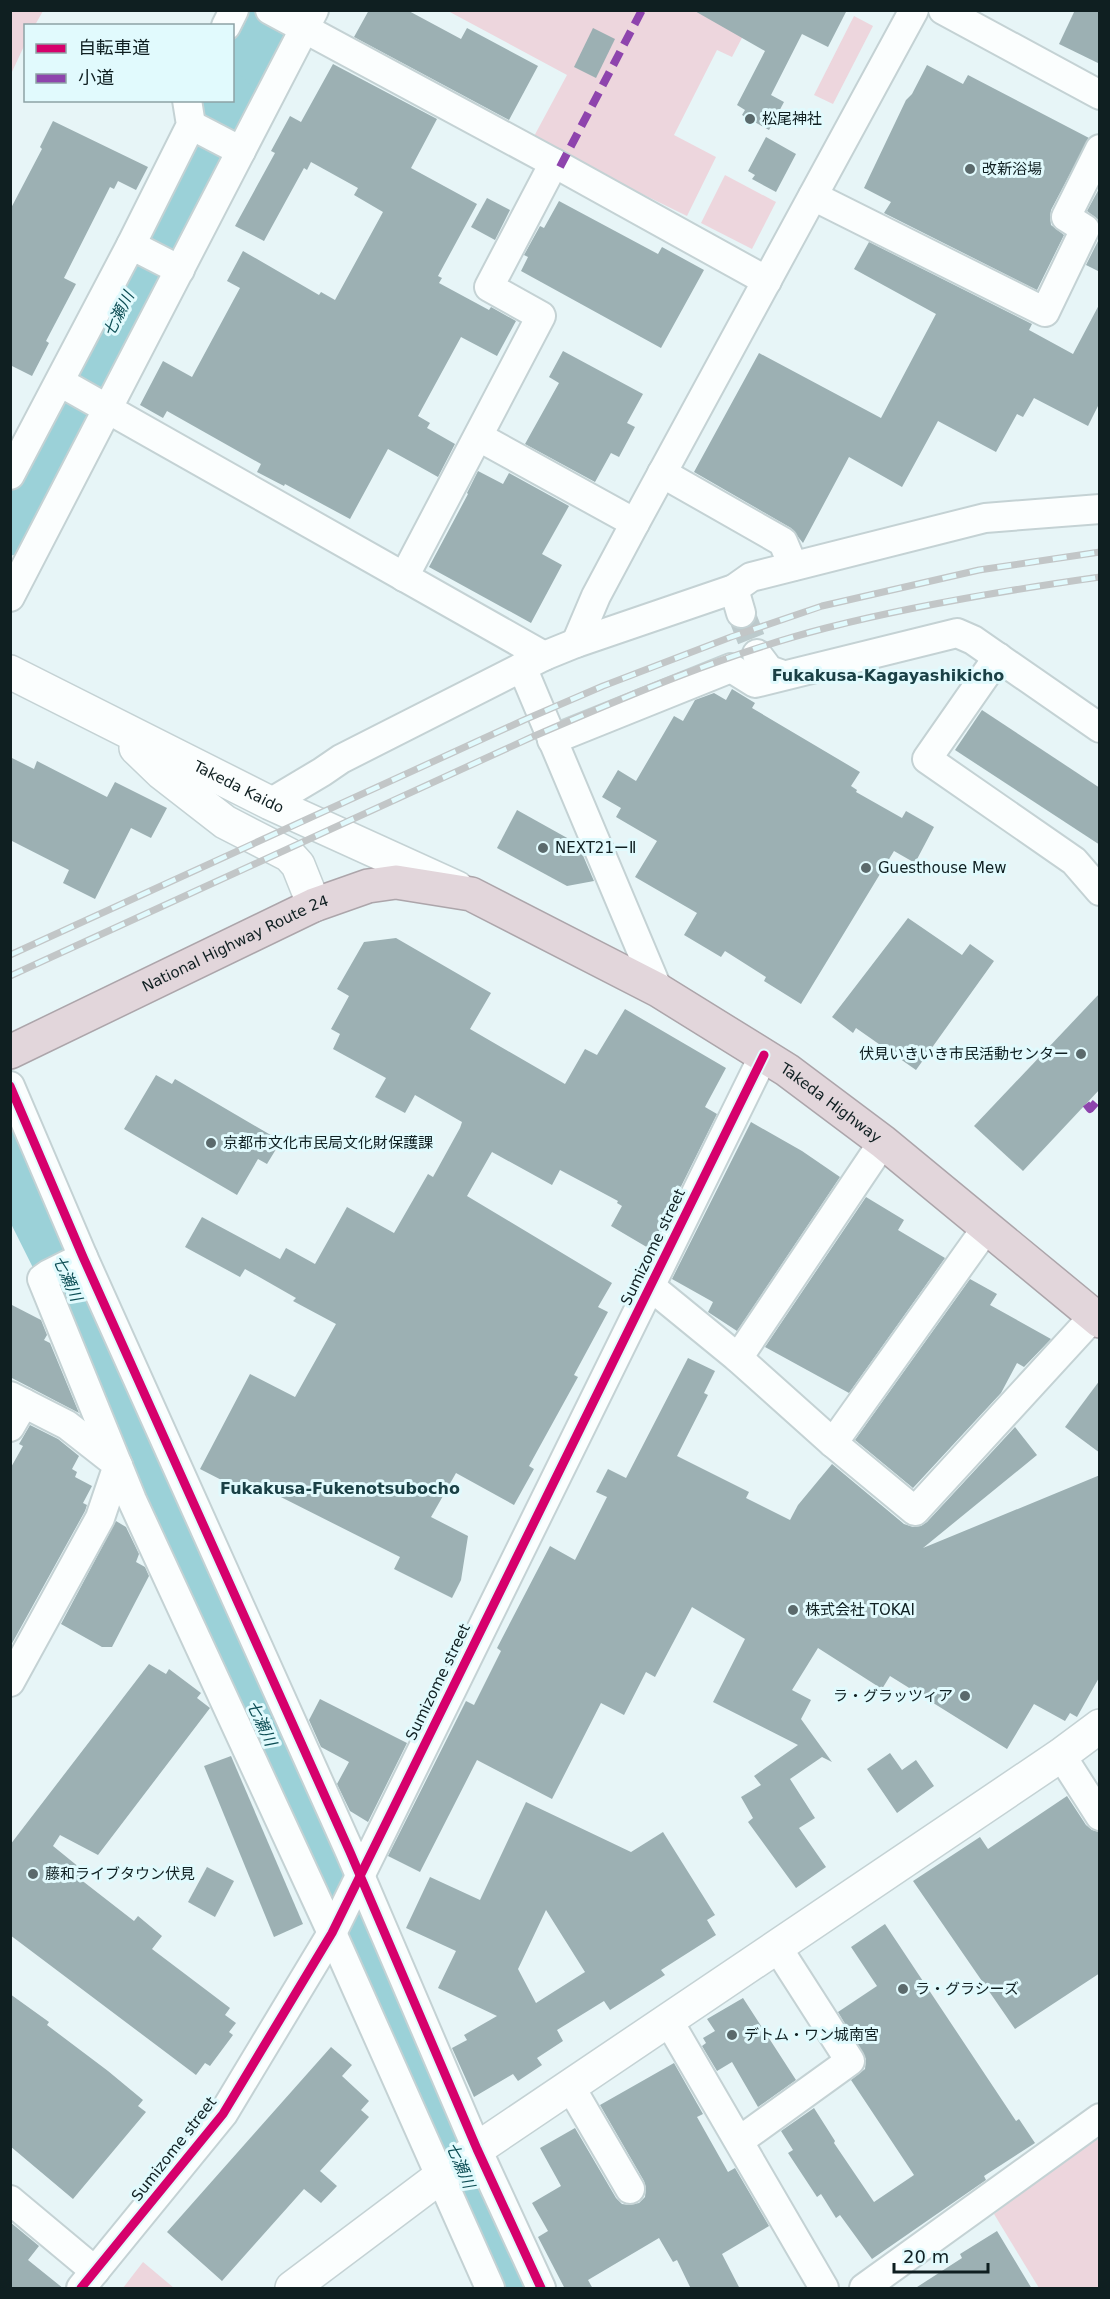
<svg xmlns="http://www.w3.org/2000/svg" width="1110" height="2299" viewBox="0 0 1110 2299" font-family="'DejaVu Sans','Noto Sans JP',sans-serif">
	<rect width="100%" height="100%" fill="#e7f5f7"/>
	<g fill="#edd6dd">
		<polygon points="11,10 43,11 35,25 26,26 25,44 11,74"/>
		<polygon points="448,11 756,11 732,57 717,50 674,135 716,157 687,216 532,140 567,75"/>
		<polygon points="854,16 873,26 833,104 814,95"/>
		<polygon points="725,175 776,202 752,249 701,223"/>
		<polygon points="1099,2133 1099,2288 1039,2288 994,2214"/>
		<polygon points="143,2262 174,2288 123,2288"/>
	</g>
	<g fill="none" stroke-linecap="round" stroke-linejoin="round">
		<g stroke="#9bd1d8" stroke-width="57">
			<polyline points="232,88 272,10"/>
			<polyline points="10,527 226,100"/>
			<polyline points="10,1158 71,1280 87,1328 112,1385 124,1405 169,1504 177,1538 212,1618 292,1788 299,1822 305,1835 322,1853 404,2028 513,2288"/>
		</g>
	</g>
	<g fill="#9cb0b3" fill-rule="evenodd">
		<polygon points="369,10 407,10 461,39 467,28 538,66 509,120 354,37"/>
		<polygon points="693,10 847,10 828,47 802,34 771,95 784,102 769,130 742,115 745,110 737,105 765,51"/>
		<polygon points="1075,10 1100,10 1100,64 1059,44"/>
		<polygon points="593,28 615,39 596,78 574,67"/>
		<polygon points="333,64 437,119 411,168 477,204 438,276 442,278 439,283 489,310 491,307 516,321 497,356 461,337 418,416 430,423 427,428 455,444 438,477 388,449 350,519 285,484 284,486 257,472 261,464 167,411 163,418 140,405 163,361 192,377 240,288 227,281 243,251 319,295 321,292 335,300 383,212 354,195 358,188 311,162 307,170 304,168 264,241 235,226 275,153 271,151 290,116 301,122"/>
		<polygon points="927,65 963,84 968,75 1089,138 1051,210 1050,217 1051,225 1064,235 1037,290 884,213 891,202 864,188 906,100 912,94"/>
		<polygon points="53,121 148,167 136,190 118,181 114,189 110,187 64,278 76,284 46,341 49,343 32,376 10,365 10,210 42,149 40,147"/>
		<polygon points="766,137 796,154 776,192 752,179 755,175 748,171"/>
		<polygon points="1100,187 1100,221 1087,211"/>
		<polygon points="487,198 510,210 495,240 471,227"/>
		<polygon points="559,201 658,254 662,247 704,270 661,348 521,271 528,257 524,255 540,226 544,228"/>
		<polygon points="1100,237 1100,272 1086,265"/>
		<polygon points="869,242 1032,324 1029,330 1073,354 1100,303 1100,402 1088,426 1034,398 1023,417 1017,414 996,452 938,421 902,487 849,457 803,543 791,528 694,472 759,353 881,418 936,314 854,269"/>
		<polygon points="563,351 643,394 627,423 635,427 619,457 611,453 595,482 525,444 559,383 549,377"/>
		<polygon points="478,471 503,484 509,473 569,506 542,554 562,565 531,623 429,567 468,494 467,493"/>
		<polygon points="732,689 755,703 752,708 860,772 851,786 857,790 856,792 902,818 906,811 934,827 915,863 894,851 801,1004 764,981 766,977 725,951 721,957 684,935 697,913 635,877 657,841 616,817 621,808 602,797 618,770 636,781 674,716 683,721 695,700 714,693 726,700"/>
		<polygon points="982,710 1100,788 1100,845 955,750"/>
		<polygon points="10,757 34,769 37,761 107,797 115,782 167,808 151,838 131,828 95,899 63,883 69,870 10,840"/>
		<polygon points="517,810 578,844 594,881 567,886 497,848"/>
		<polygon points="908,918 962,955 970,944 994,961 916,1070 856,1028 853,1033 832,1017"/>
		<polygon points="396,938 491,993 470,1029 565,1084 585,1049 597,1055 625,1009 726,1068 705,1107 717,1114 650,1249 611,1226 622,1206 617,1203 618,1201 560,1170 552,1185 492,1152 467,1196 612,1283 598,1307 608,1312 574,1375 578,1377 529,1466 534,1469 514,1505 456,1473 431,1517 468,1536 461,1580 452,1598 394,1569 400,1557 247,1480 241,1490 200,1469 250,1374 295,1397 336,1324 293,1301 296,1298 245,1269 240,1277 185,1247 202,1217 280,1259 286,1248 315,1264 347,1207 394,1233 428,1174 433,1177 460,1128 462,1122 415,1095 405,1113 375,1097 386,1078 333,1049 340,1034 331,1029 349,996 337,989 364,942"/>
		<polygon points="1100,993 1100,1089 1023,1171 974,1126"/>
		<polygon points="156,1075 172,1084 175,1079 281,1141 267,1164 258,1159 237,1195 124,1129"/>
		<polygon points="751,1122 802,1151 840,1177 737,1331 708,1312 713,1302 672,1279"/>
		<polygon points="866,1197 904,1220 898,1230 945,1258 849,1393 765,1347"/>
		<polygon points="970,1279 997,1294 990,1305 1051,1339 1024,1367 1017,1363 1001,1393 913,1488 855,1440"/>
		<polygon points="10,1304 41,1320 47,1335 44,1340 50,1343 79,1413 10,1377"/>
		<polygon points="688,1358 715,1371 704,1393 708,1395 677,1456 749,1492 746,1498 790,1520 798,1505 832,1464 904,1524 913,1527 921,1526 927,1522 1015,1427 1037,1455 923,1548 1100,1475 1100,1676 1077,1717 1070,1713 1065,1721 1034,1704 1007,1749 890,1676 882,1689 818,1648 792,1690 811,1700 801,1719 832,1762 822,1757 790,1779 815,1818 799,1828 826,1867 796,1888 748,1822 753,1818 741,1797 761,1785 754,1776 798,1745 713,1702 745,1639 692,1607 655,1677 646,1672 624,1715 601,1703 552,1799 477,1760 420,1872 388,1856 466,1701 474,1705 501,1651 497,1648 550,1546 575,1560 607,1497 596,1492 608,1469 626,1478"/>
		<polygon points="1100,1380 1100,1453 1065,1427"/>
		<polygon points="30,1425 58,1439 79,1456 72,1469 77,1472 75,1477 92,1486 83,1503 87,1505 85,1511 10,1647 10,1469 23,1446 19,1444"/>
		<polygon points="116,1521 126,1527 139,1554 136,1562 145,1567 149,1576 112,1647 102,1647 61,1624"/>
		<polygon points="149,1664 166,1674 169,1669 201,1693 197,1698 210,1708 98,1855 60,1835 53,1846 85,1872 80,1879 134,1921 138,1916 162,1936 152,1949 230,2008 225,2015 236,2023 229,2032 233,2035 210,2066 205,2063 196,2075 10,1935 10,1845"/>
		<polygon points="320,1699 407,1743 368,1822 350,1811 337,1784 349,1762 321,1747 309,1720"/>
		<polygon points="890,1753 902,1770 916,1760 934,1786 897,1813 867,1769"/>
		<polygon points="231,1756 303,1924 274,1937 204,1766"/>
		<polygon points="1067,1796 1086,1825 1092,1830 1100,1832 1100,1973 1015,2029 913,1881 980,1837 988,1849"/>
		<path d="M526,1802L631,1852L663,1832L715,1915L707,1920L716,1935L661,1970L665,1975L610,2010L604,2001L557,2030L563,2041L537,2058L542,2065L518,2081L513,2074L474,2097L452,2048L467,2040L464,2035L497,2016L438,1988L456,1951L406,1928L430,1877L480,1900ZM546,1910L585,1972L536,2003L518,1969Z"/>
		<polygon points="207,1867 234,1881 215,1917 188,1902"/>
		<polygon points="885,1924 1016,2121 1019,2119 1035,2143 984,2176 986,2180 872,2259 840,2215 836,2218 821,2194 817,2197 788,2153 793,2150 781,2131 814,2108 835,2141 834,2143 874,2202 914,2175 851,2080 865,2069 866,2059 838,2012 877,1986 851,1947"/>
		<polygon points="10,1994 49,2022 47,2025 108,2071 143,2100 138,2106 146,2112 73,2199 10,2146"/>
		<polygon points="743,1998 796,2080 758,2107 732,2062 717,2071 702,2046 706,2043 703,2038 715,2031 707,2019"/>
		<polygon points="331,2047 352,2065 342,2076 369,2101 361,2110 369,2117 320,2171 337,2186 321,2203 304,2189 222,2281 167,2232"/>
		<polygon points="674,2063 703,2114 697,2117 728,2172 735,2168 769,2226 722,2254 740,2289 691,2289 677,2260 673,2262 659,2238 588,2280 593,2289 565,2289 538,2237 548,2231 532,2203 561,2186 540,2148 575,2128 616,2198 622,2204 629,2205 639,2203 645,2197 646,2188 644,2181 600,2105"/>
		<polygon points="10,2222 39,2246 28,2260 64,2289 10,2289"/>
		<polygon points="997,2231 1032,2289 914,2289 962,2258 960,2254"/>
	</g>
	<g fill="none" stroke-linecap="round" stroke-linejoin="round">
		<polyline stroke="#bccacc" stroke-width="28" stroke-dasharray="28 14" stroke-linecap="butt" points="741,613 757,654"/>
		<defs>
			<g id="street">
				<polyline points="270,10 554,163 767,281"/>
				<polyline points="943,10 1100,95"/>
				<polyline points="226,26 234,10"/>
				<polyline points="191,125 241,151"/>
				<polyline points="813,196 1045,312 1085,229 1066,217 1100,149"/>
				<polyline points="131,245 180,270"/>
				<polyline points="60,382 544,656"/>
				<polyline points="479,437 635,523"/>
				<polyline points="662,473 783,542 793,566"/>
				<polyline points="10,475 131,245 191,125 187,100"/>
				<polyline points="404,577 541,316 489,287 554,163"/>
				<polyline points="734,589 741,613"/>
				<polyline points="10,597 314,10"/>
				<polyline points="576,643 596,596 635,523 914,10"/>
				<polyline points="757,654 769,670 783,675"/>
				<polyline points="998,657 927,759 1074,861 1100,891"/>
				<polyline points="522,667 658,990"/>
				<polyline points="552,740 731,668 755,683 957,633 973,640 1100,728"/>
				<polyline points="270,803 322,772 341,759 544,656 576,643 734,589 751,577 985,518 1100,509"/>
				<polyline points="10,1086 83,1257 350,1852 477,2149 541,2288"/>
				<polyline points="83,1257 49,1274 42,1279 132,1500 332,1933 490,2288"/>
				<polyline points="650,1286 738,1358 833,1443 915,1511 1094,1316"/>
				<polyline points="738,1358 883,1142"/>
				<polyline points="10,1396 67,1425 118,1465 100,1518 10,1682"/>
				<polyline points="10,1427 24,1403"/>
				<polyline points="833,1443 987,1227"/>
				<polyline points="1061,1755 1100,1816"/>
				<polyline points="668,2020 824,2288"/>
				<polyline points="570,2086 630,2189"/>
				<polyline points="739,2141 850,2061 777,1947"/>
				<polyline points="10,2200 95,2271"/>
				<polyline points="81,2288 223,2114 332,1933 764,1055"/>
				<polyline points="864,2288 1100,2118"/>
			</g>
			<g id="secondary">
				<path id="s1" d="M10,672L270,803L457,888"/>
				<polyline points="136,748 162,773 225,822 289,855 298,865 314,905"/>
				<polyline points="292,2288 477,2149 1061,1755 1100,1726"/>
			</g>
			<g id="highway">
				<path id="s2" d="M10,1052L314,905L368,886L396,882L471,894L658,990L787,1070L883,1142L1100,1321"/>
			</g>
		</defs>
		<use href="#street" stroke="#c4d2d4" stroke-width="32"/>
		<use href="#secondary" stroke="#c4d2d4" stroke-width="36"/>
		<use href="#highway" stroke="#aca5aa" stroke-width="36"/>
		<use href="#street" stroke="#fbfefe" stroke-width="28"/>
		<use href="#secondary" stroke="#fbfefe" stroke-width="33"/>
		<use href="#highway" stroke="#e2d6db" stroke-width="33"/>
		<defs>
			<g id="rail">
				<polyline points="10,955 524,720 603,686 731,637 822,606 979,570 1100,552"/>
				<path d="M10,976L532,737C627,696 725,654 826,628C916,605 1008,590 1100,577"/>
			</g>
		</defs>
		<use href="#rail" stroke="#c2c6c7" stroke-width="7"/>
		<use href="#rail" stroke="#e1fafd" stroke-width="4.5" stroke-dasharray="14" stroke-linecap="butt"/>
		<g stroke="#8e44ad" stroke-width="8" stroke-dasharray="15 8" stroke-linecap="butt">
			<polyline points="560,167 642,10"/>
			<polyline points="1086,1104 1090,1109 1100,1098"/>
		</g>
		<defs>
			<g id="cycleway">
				<polyline points="10,1086 83,1257 350,1852 477,2149 541,2288"/>
				<polyline points="81,2288 223,2114 332,1933 764,1055"/>
			</g>
		</defs>
		<use href="#cycleway" stroke="#e1fafd" stroke-width="13"/>
		<use href="#cycleway" stroke="#d6006c" stroke-width="9"/>
	</g>
	<g fill="#5b6a6c" stroke="#e1fafd" stroke-width="2">
		<circle cx="750" cy="119" r="6"/>
		<circle cx="970" cy="169" r="6"/>
		<circle cx="543" cy="848" r="6"/>
		<circle cx="866" cy="868" r="6"/>
		<circle cx="1081" cy="1054" r="6"/>
		<circle cx="211" cy="1143" r="6"/>
		<circle cx="793" cy="1610" r="6"/>
		<circle cx="965" cy="1696" r="6"/>
		<circle cx="33" cy="1874" r="6"/>
		<circle cx="903" cy="1989" r="6"/>
		<circle cx="732" cy="2035" r="6"/>
	</g>
	<g text-anchor="middle" stroke-width="6" stroke-linejoin="round" paint-order="stroke">
		<g font-size="15" fill="#0f1f21" stroke="#e1fafd" text-anchor="start">
			<text x="762" y="124">松尾神社</text>
			<text x="982" y="174">改新浴場</text>
			<text x="555" y="853">NEXT21ーⅡ</text>
			<text x="878" y="873">Guesthouse Mew</text>
			<text x="1069" y="1059" text-anchor="end">伏見いきいき市民活動センター</text>
			<text x="223" y="1148">京都市文化市民局文化財保護課</text>
			<text x="805" y="1615">株式会社 TOKAI</text>
			<text x="953" y="1701" text-anchor="end">ラ・グラッツィア</text>
			<text x="45" y="1879">藤和ライブタウン伏見</text>
			<text x="915" y="1994">ラ・グラシーズ</text>
			<text x="744" y="2040">デトム・ワン城南宮</text>
		</g>
		<g font-size="15" fill="#0f1f21" stroke="#e1fafd">
			<text dy="5" stroke="none"><textPath href="#s1" startOffset="256">Takeda Kaido</textPath></text>
			<text dy="5" stroke="none"><textPath href="#s2" startOffset="250">National Highway Route 24</textPath></text>
			<text dy="5" stroke="none"><textPath href="#s2" startOffset="916">Takeda Highway</textPath></text>
			<text transform="translate(653 1247) rotate(-64)" y="5">Sumizome street</text>
			<text transform="translate(438 1682) rotate(-64)" y="5">Sumizome street</text>
			<text transform="translate(174 2149) rotate(-52)" y="5">Sumizome street</text>
		</g>
		<g font-size="16" font-style="italic" fill="#0d4e55" stroke="#e1fafd">
			<text transform="translate(118 314) rotate(-63)" y="6">七瀬川</text>
			<text transform="translate(68 1278) rotate(66)" y="6">七瀬川</text>
			<text transform="translate(262 1723) rotate(65)" y="6">七瀬川</text>
			<text transform="translate(461 2165) rotate(67)" y="6">七瀬川</text>
		</g>
		<g font-size="16" font-weight="bold" fill="#1a4045" stroke="#e1fafd">
			<text x="888" y="681">Fukakusa-Kagayashikicho</text>
			<text x="340" y="1494">Fukakusa-Fukenotsubocho</text>
		</g>
	</g>
	<rect width="1110" height="2299" fill="none" stroke="#0f1f21" stroke-width="24"/>
	<rect x="24" y="24" width="210" height="78" fill="#e1fafd" stroke="#8da2a5" stroke-width="1.5"/>
	<rect x="36" y="44" width="30" height="9" fill="#d6006c" stroke="#8da2a5" stroke-width="1.5"/>
	<text x="78" y="54" font-size="18" fill="#0f1f21">自転車道</text>
	<rect x="36" y="74" width="30" height="9" fill="#8e44ad" stroke="#8da2a5" stroke-width="1.5"/>
	<text x="78" y="84" font-size="18" fill="#0f1f21">小道</text>
	<path d="M894 2263v9h94v-9" fill="none" stroke="#0f1f21" stroke-width="3"/>
	<text x="903" y="2263" font-size="18" fill="#0f1f21" stroke="#e1fafd" stroke-width="4.5" paint-order="stroke">20 m</text>
</svg>
